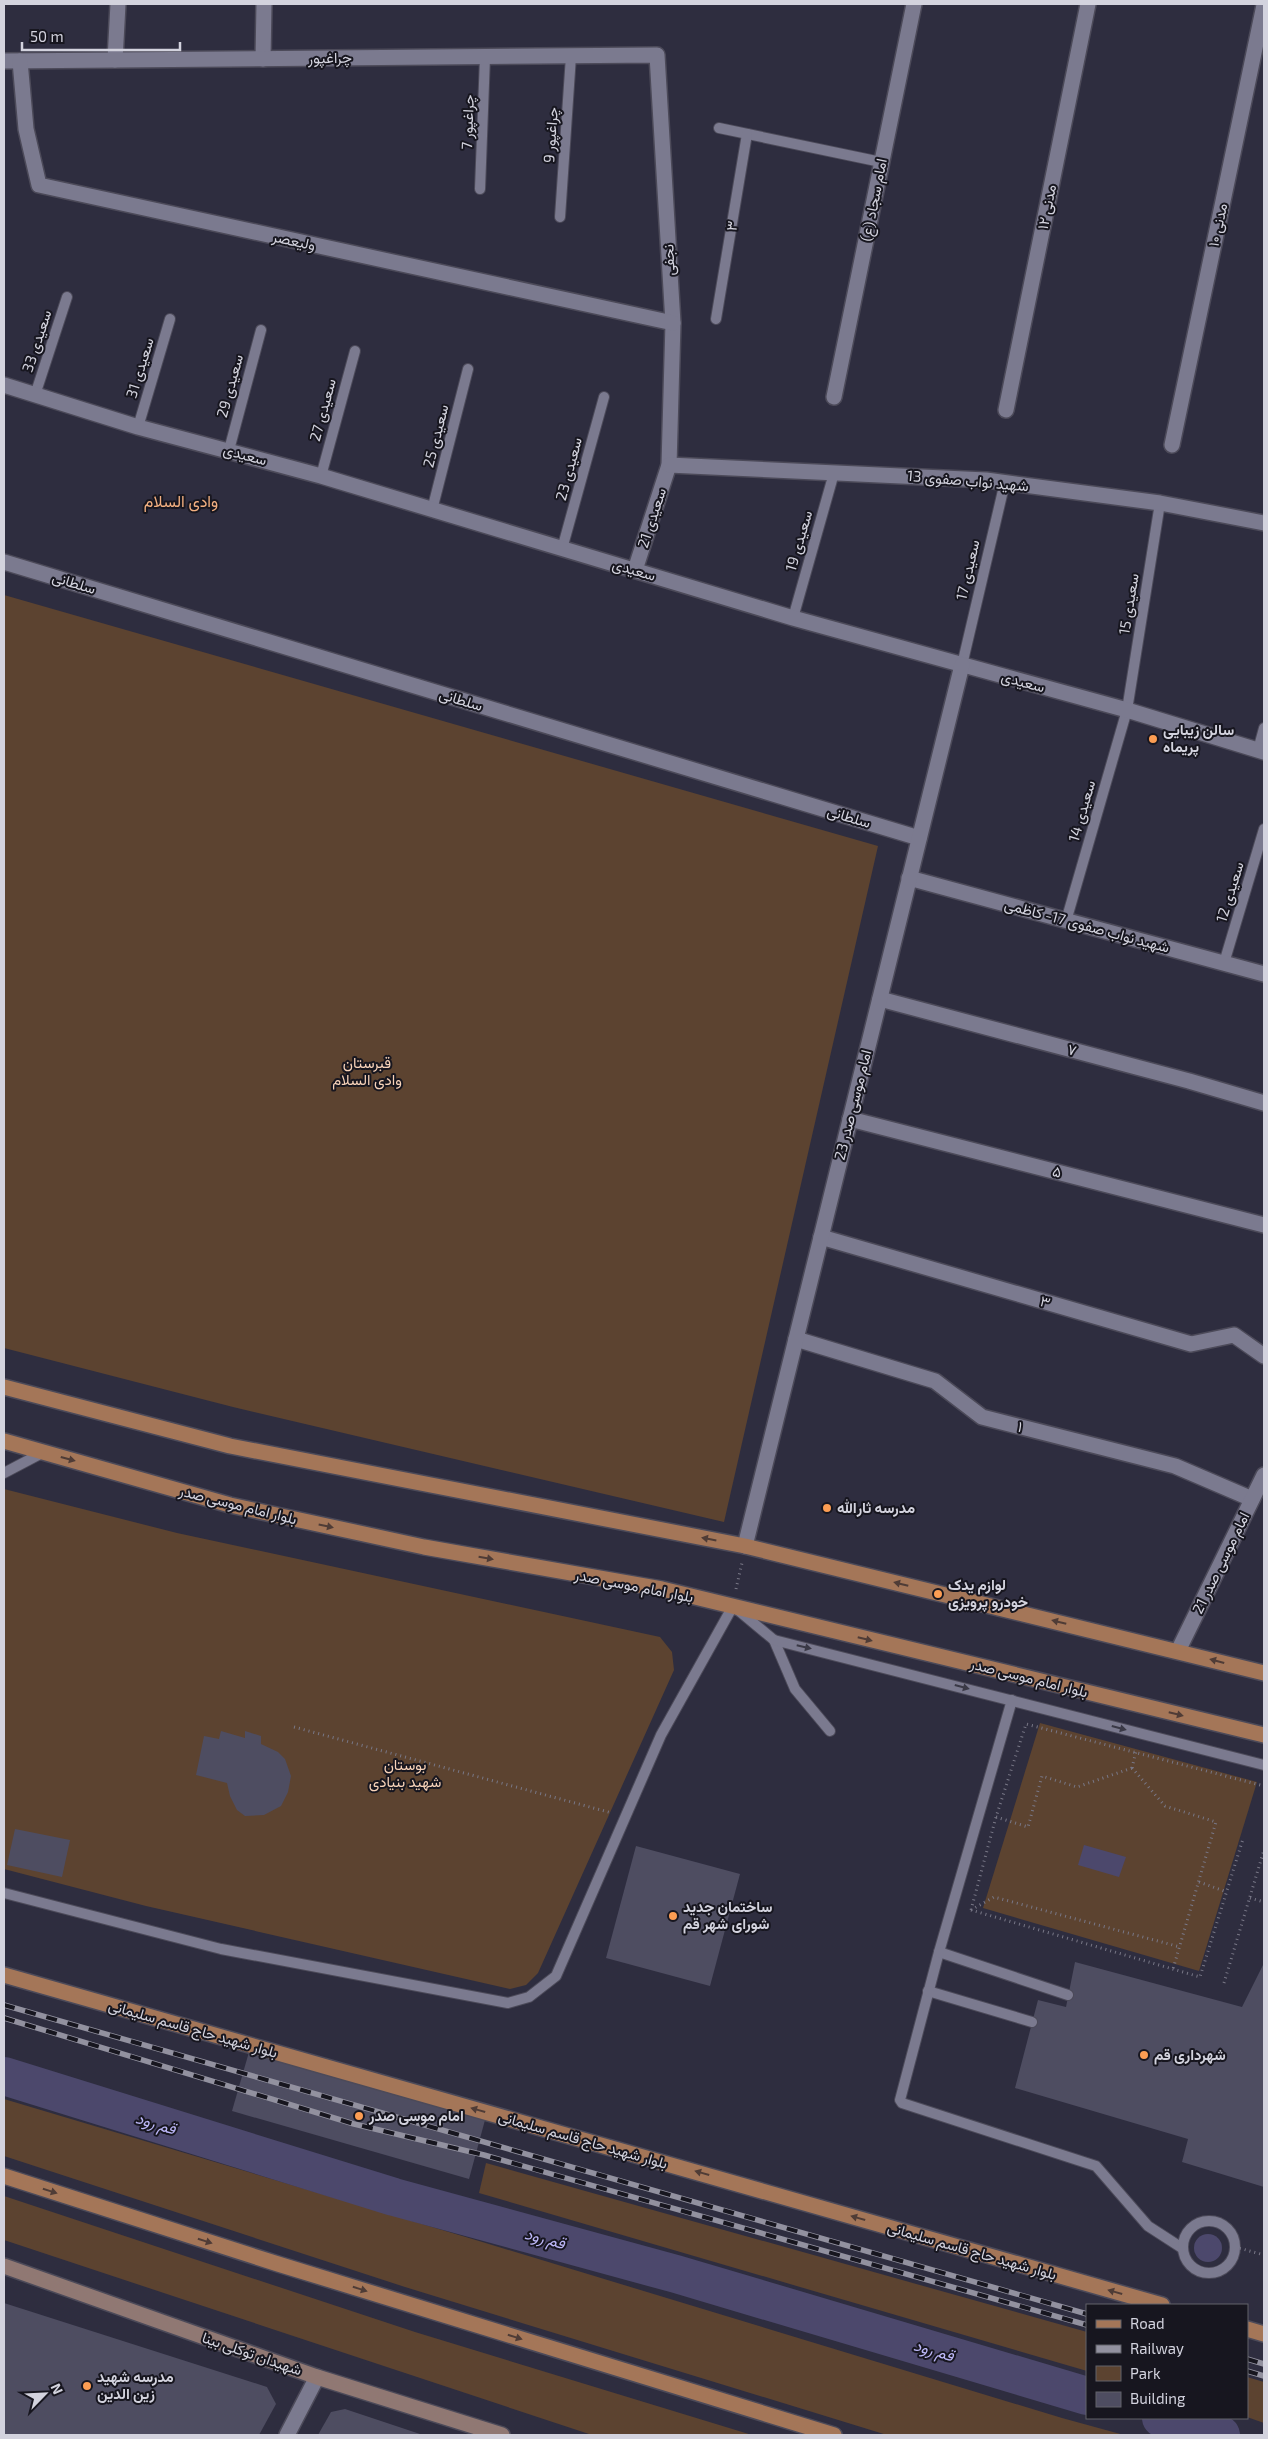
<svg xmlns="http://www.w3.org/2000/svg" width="1268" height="2439" viewBox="0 0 1268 2439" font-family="'Exo 2',Vazirmatn,sans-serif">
	<rect width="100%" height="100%" fill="#2e2d3f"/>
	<g fill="#5c4330">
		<polygon points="4,595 878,846 724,1522 233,1407 4,1348"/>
		<polygon points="4,1489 177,1533 660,1637 672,1652 674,1670 538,1973 526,1985 510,1989 146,1906 4,1869"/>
		<polygon points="1040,1723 1257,1782 1199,1971 983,1908"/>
		<polygon points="4,2099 479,2241 1062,2418 1124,2435 887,2435 405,2287 4,2156"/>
		<polygon points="486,2163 1087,2332 1087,2371 479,2193"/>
		<polygon points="4,2196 415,2332 752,2435 592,2435 4,2240"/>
		<polygon points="1247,2377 1264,2382 1264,2423 1247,2417"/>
	</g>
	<g fill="#4c486c">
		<polygon points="1084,1845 1126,1857 1119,1877 1078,1865"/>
		<circle cx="1208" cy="2248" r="14"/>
	</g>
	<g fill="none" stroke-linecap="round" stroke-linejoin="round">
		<g stroke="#4c486c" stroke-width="38">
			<polyline points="4,2076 394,2197 676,2274 1087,2396"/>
			<polyline points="1161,2418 1221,2435"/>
		</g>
	</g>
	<g fill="#4e4d61">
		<polygon points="221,1731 245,1738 245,1731 261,1736 261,1744 278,1752 285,1759 291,1776 288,1792 281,1806 264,1815 245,1816 237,1810 230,1796 227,1783 196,1775 204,1736 219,1739"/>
		<polygon points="15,1829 70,1840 62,1877 7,1865"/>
		<polygon points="636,1846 740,1874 710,1986 606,1958"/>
		<polygon points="1075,1962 1242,2007 1264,1963 1264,2187 1182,2162 1188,2139 1015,2088 1038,2000 1066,2007"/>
		<polygon points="249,2052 485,2120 469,2179 232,2111"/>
		<polygon points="4,2303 267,2387 276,2404 259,2435 4,2435"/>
		<polygon points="345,2409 423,2435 318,2435 331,2412"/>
	</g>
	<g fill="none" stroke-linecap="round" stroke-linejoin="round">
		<defs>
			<g id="lane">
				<polyline points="719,128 881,162"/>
				<polyline points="480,189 485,57"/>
				<polyline points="560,217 571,56"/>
				<polyline points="716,319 747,134"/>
				<polyline points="35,395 67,297"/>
				<polyline points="138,427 170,319"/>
				<polyline points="229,450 261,330"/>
				<polyline points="321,476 355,351"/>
				<polyline points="432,510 468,369"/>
				<polyline points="562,549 604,397"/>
				<polyline points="793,618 834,473"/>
				<polyline points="962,665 1005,482"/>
				<polyline points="1258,750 1264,728"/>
				<polyline points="1066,921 1127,710 1160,503"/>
				<polyline points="1224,963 1264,829"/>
				<polyline points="4,1473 42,1453"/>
				<polyline points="774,1640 795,1689 830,1731"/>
				<polyline points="1012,1700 939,1952 900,2100 902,2103 1096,2166 1148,2226 1182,2248"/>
				<polyline points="4,1893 221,1949 508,2003 529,1997 556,1976 661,1735 733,1606 774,1640 1264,1765"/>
				<polyline points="939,1952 1068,1995"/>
				<polyline points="928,1991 1032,2022"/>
				<circle cx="1209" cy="2247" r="26"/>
			</g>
			<g id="street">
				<polyline points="263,59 264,4"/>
				<polyline points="115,60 118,4"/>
				<polyline points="4,61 657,55 673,323 669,465 635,570"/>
				<polyline points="20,61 26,129 39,185 673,323"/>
				<polyline points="4,385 138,427 321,476 793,618 1127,710 1264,752"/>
				<polyline points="834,397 914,4"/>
				<polyline points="1006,410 1088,4"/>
				<polyline points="1172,445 1264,5"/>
				<polyline points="669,465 986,480 1160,503 1264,523"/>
				<polyline points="4,562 919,838"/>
				<polyline points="909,878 1264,974"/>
				<polyline points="880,999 1189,1081 1264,1103"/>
				<polyline points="850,1119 1264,1225"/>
				<polyline points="821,1237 1191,1344 1234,1335 1264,1356"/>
				<polyline points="796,1339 935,1381 982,1417 1175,1466 1252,1499"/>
				<polyline points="745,1546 962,665"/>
				<polyline points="1178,1651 1264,1475"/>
				<polyline points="287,2435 317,2377"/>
			</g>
			<polyline id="secondary" points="4,2266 317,2377 502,2435"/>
			<g id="primary">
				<polyline points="4,1387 230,1446 745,1546 1264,1673"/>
				<polyline points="4,1441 230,1505 424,1547 662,1589 1264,1735"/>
				<polyline points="4,1975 1162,2305"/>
				<polyline points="4,2176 278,2264 834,2435"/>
				<polyline points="1247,2329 1264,2334"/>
			</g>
		</defs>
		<use href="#lane" stroke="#4c4a59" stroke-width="12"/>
		<use href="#street" stroke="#4c4a59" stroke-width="18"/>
		<use href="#secondary" stroke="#4c4a59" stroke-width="18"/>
		<use href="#primary" stroke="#4c4a59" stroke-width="18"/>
		<g stroke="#797887" stroke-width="3" stroke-dasharray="1 4" stroke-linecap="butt">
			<polyline points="736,1589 742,1563"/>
			<polyline points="294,1727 612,1813"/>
			<polyline points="1132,1768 1165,1806 1216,1822 1173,1969"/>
			<polyline points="1132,1768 1136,1751"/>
			<polyline points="996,1817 1028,1827 1042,1776 1077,1787 1132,1768"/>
			<polyline points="1199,1882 1227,1892"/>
			<polyline points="1250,1898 1264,1902"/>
			<polyline points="971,1910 996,1817 1026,1724 1264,1786"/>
			<polyline points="971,1910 1200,1977 1243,1839"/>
			<polyline points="971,1910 994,1897 1180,1947"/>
			<polyline points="1224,1983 1264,1850"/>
			<polyline points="1235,2247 1264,2255"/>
		</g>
		<use href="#lane" stroke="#7b7a8f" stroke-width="10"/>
		<use href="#street" stroke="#7b7a8f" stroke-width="15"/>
		<use href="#secondary" stroke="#907873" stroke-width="15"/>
		<use href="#primary" stroke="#a47658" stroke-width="15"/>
		<defs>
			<g id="rail">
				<polyline points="4,2005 1087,2314"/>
				<polyline points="4,2018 354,2124 484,2155 1087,2325"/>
				<polyline points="1247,2359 1264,2364"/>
				<polyline points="1247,2371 1264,2376"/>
			</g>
		</defs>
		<use href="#rail" stroke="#92919f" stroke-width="5.5"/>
		<use href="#rail" stroke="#17161f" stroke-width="4" stroke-dasharray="11" stroke-linecap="butt"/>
	</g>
	<defs><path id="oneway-solid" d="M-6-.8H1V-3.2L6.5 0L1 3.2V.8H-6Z" transform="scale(1.25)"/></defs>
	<g fill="#4f3c36">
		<use href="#oneway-solid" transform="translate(68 1459) rotate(15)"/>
		<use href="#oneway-solid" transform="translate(326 1526) rotate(12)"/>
		<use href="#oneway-solid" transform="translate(709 1539) rotate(-169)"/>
		<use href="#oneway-solid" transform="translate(486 1558) rotate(10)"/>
		<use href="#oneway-solid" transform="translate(901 1584) rotate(-166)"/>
		<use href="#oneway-solid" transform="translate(1059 1622) rotate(-166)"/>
		<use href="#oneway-solid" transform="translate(865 1639) rotate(14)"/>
		<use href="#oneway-solid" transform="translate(1217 1661) rotate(-165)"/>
		<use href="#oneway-solid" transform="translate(1176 1714) rotate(14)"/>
		<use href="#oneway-solid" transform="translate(478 2110) rotate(-164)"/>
		<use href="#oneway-solid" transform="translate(702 2173) rotate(-164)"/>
		<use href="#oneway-solid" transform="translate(50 2191) rotate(18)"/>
		<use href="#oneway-solid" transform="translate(858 2218) rotate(-164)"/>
		<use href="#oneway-solid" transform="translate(205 2241) rotate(18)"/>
		<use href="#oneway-solid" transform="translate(360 2289) rotate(17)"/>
		<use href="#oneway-solid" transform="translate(1115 2292) rotate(-164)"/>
		<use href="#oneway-solid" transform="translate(515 2337) rotate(17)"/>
	</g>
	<g fill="#3a3946">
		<use href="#oneway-solid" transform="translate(804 1647) rotate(13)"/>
		<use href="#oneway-solid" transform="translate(962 1687) rotate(15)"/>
		<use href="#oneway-solid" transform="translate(1119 1728) rotate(15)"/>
	</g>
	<g fill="#fc9d53" stroke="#17161f" stroke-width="2">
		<circle cx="1153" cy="739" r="5"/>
		<circle cx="827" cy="1508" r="5"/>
		<circle cx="938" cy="1594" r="5"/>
		<circle cx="673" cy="1916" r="5"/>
		<circle cx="1144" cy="2055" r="5"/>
		<circle cx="359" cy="2116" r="5"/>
		<circle cx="87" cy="2386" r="5"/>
	</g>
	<g text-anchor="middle" stroke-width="4" stroke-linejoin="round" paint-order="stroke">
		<g font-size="15" fill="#d3d3de" stroke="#17161f">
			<text transform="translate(330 58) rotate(-1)" y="5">چراغپور</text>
			<text transform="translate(468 122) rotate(-88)" y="5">چراغپور 7</text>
			<text transform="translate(551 135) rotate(-86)" y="5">چراغپور 9</text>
			<text transform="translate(874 200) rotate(-79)" y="5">امام سجاد (ع)</text>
			<text transform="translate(1047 207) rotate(-79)" y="5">مدنی ۱۲</text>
			<text transform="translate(1218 225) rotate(-78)" y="5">مدنی ۱۰</text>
			<text transform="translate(732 226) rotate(-81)" y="5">۳</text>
			<text transform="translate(294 241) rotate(12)" y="5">ولیعصر</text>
			<text transform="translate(669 260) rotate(-93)" y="5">نجفی</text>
			<text transform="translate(37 341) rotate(-72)" y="5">سعیدی 33</text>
			<text transform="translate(140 368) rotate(-73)" y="5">سعیدی 31</text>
			<text transform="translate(230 386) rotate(-75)" y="5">سعیدی 29</text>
			<text transform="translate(323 410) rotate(-75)" y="5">سعیدی 27</text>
			<text transform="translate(436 436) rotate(-76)" y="5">سعیدی 25</text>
			<text transform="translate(245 455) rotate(15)" y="5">سعیدی</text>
			<text transform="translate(569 469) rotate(-75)" y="5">سعیدی 23</text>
			<text transform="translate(968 481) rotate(5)" y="5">شهید نواب صفوی 13</text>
			<text transform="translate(652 518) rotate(-72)" y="5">سعیدی 21</text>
			<text transform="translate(799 541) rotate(-74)" y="5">سعیدی 19</text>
			<text transform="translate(634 570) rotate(16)" y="5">سعیدی</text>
			<text transform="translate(968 570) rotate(-77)" y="5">سعیدی 17</text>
			<text transform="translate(74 583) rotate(17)" y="5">سلطانی</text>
			<text transform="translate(1129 604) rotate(-81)" y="5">سعیدی 15</text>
			<text transform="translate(1023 682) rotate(15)" y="5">سعیدی</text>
			<text transform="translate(461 700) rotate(17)" y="5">سلطانی</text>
			<text transform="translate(1082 811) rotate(-74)" y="5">سعیدی 14</text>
			<text transform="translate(849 817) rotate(17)" y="5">سلطانی</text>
			<text transform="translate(1230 892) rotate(-73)" y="5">سعیدی 12</text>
			<text transform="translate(1087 926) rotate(15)" y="5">شهید نواب صفوی 17- کاظمی</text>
			<text transform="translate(1072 1050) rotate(15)" y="5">۷</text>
			<text transform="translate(853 1105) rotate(-76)" y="5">امام موسی صدر 23</text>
			<text transform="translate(1057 1172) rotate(14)" y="5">۵</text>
			<text transform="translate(1045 1302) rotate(16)" y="5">۳</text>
			<text transform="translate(1020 1427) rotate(14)" y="5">۱</text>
			<text transform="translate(238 1505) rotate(14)" y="5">بلوار امام موسی صدر</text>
			<text transform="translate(1221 1563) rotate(-64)" y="5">امام موسی صدر 21</text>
			<text transform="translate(634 1586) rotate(11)" y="5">بلوار امام موسی صدر</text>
			<text transform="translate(1029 1678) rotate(14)" y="5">بلوار امام موسی صدر</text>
			<text transform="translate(193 2029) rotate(16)" y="5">بلوار شهید حاج قاسم سلیمانی</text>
			<text transform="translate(583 2140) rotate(16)" y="5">بلوار شهید حاج قاسم سلیمانی</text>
			<text transform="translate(972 2251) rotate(16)" y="5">بلوار شهید حاج قاسم سلیمانی</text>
			<text transform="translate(252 2354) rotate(19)" y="5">شهیدان توکلی بینا</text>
		</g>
		<g font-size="15" font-weight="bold" fill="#d3d3de" stroke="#17161f" text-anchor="start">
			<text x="1163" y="735">سالن زیبایی<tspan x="1163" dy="17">پریماه</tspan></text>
			<text x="837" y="1513">مدرسه ثارالله</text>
			<text x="948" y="1590">لوازم یدک<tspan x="948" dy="17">خودرو پرویزی</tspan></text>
			<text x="683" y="1912">ساختمان جدید<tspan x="683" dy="17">شورای شهر قم</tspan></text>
			<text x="1154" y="2060">شهرداری قم</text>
			<text x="369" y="2121">امام موسی صدر</text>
			<text x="97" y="2382">مدرسه شهید<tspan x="97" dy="17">زین الدین</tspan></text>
		</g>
		<g font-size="15" fill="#f8d3b9" stroke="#17161f">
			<text x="367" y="1068">قبرستان<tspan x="367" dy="17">وادی السلام</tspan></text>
			<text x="405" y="1770">بوستان<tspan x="405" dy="17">شهید بنیادی</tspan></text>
		</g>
		<g font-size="16" fill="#f3b081" stroke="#17161f">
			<text x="181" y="507">وادی السلام</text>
		</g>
		<g font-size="16" font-style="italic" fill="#bcb7f7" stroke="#17161f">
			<text transform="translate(156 2123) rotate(17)" y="6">قم رود</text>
			<text transform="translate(545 2238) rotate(15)" y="6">قم رود</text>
			<text transform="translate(934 2350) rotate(16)" y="6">قم رود</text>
		</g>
	</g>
	<rect width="1268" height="2439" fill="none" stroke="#d3d3de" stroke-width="10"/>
	<rect x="1086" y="2304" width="162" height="115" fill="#17161f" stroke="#62626b"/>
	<rect x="1096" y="2320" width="25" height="8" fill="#a47658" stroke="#62626b"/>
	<text x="1130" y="2329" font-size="15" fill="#d3d3de">Road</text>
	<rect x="1096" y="2345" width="25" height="8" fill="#92919f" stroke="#62626b"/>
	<text x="1130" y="2354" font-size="15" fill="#d3d3de">Railway</text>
	<rect x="1096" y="2366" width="25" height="15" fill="#5c4330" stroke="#62626b"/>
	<text x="1130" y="2379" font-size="15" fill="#d3d3de">Park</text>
	<rect x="1096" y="2392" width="25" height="15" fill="#4e4d61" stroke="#62626b"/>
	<text x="1130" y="2404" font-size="15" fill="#d3d3de">Building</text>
	<g transform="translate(45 2394) rotate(66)" stroke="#17161f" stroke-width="4" paint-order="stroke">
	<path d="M0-4L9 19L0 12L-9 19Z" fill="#d3d3de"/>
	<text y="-8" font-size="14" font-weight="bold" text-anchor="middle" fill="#d3d3de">N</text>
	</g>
	<path d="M22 42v8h158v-8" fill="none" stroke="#d3d3de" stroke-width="2.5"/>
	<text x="30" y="42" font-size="15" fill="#d3d3de" stroke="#17161f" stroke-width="4" paint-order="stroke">50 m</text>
</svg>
